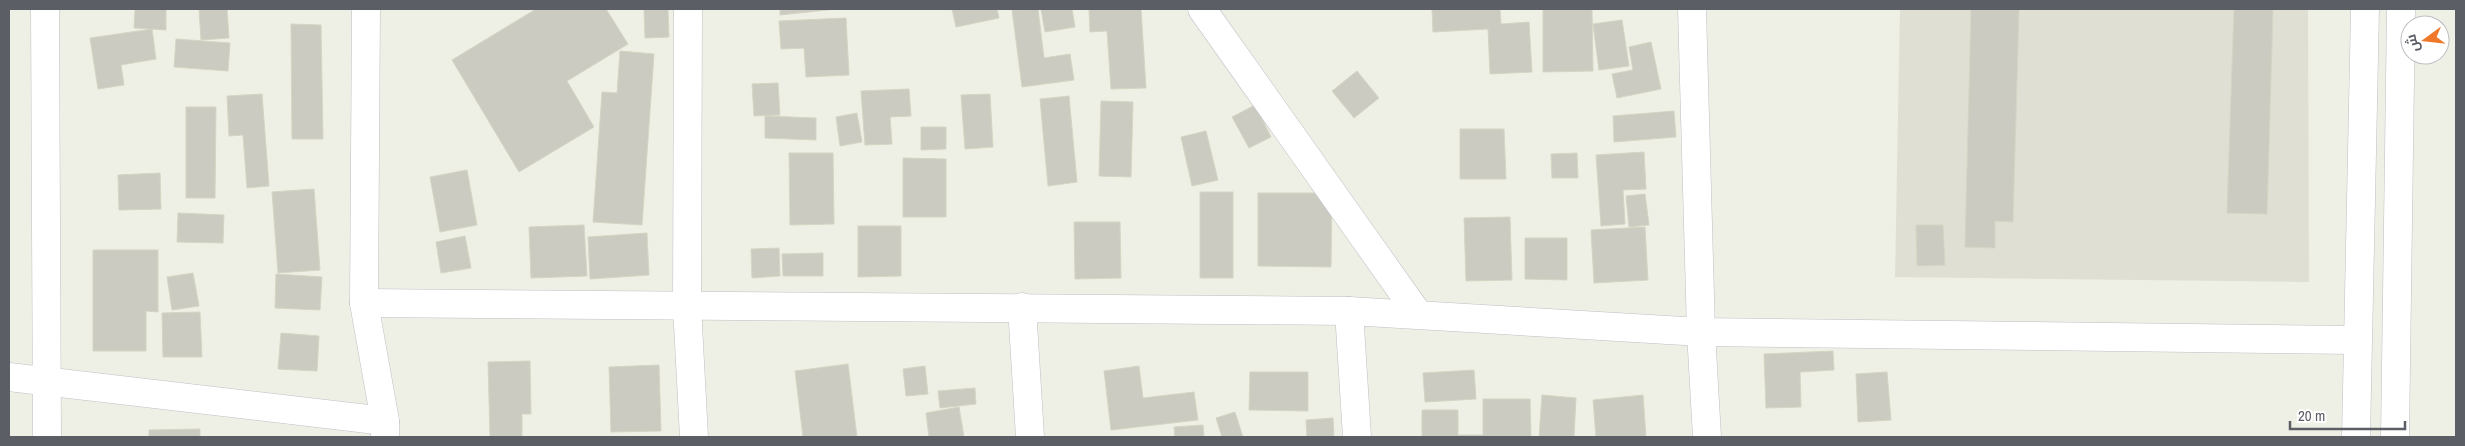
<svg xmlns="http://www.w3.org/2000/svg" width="2465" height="446" viewBox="0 0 2465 446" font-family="'Archivo Narrow',Cairo,sans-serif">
	<rect width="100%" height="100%" fill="#eff0e5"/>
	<polygon fill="#dfe0d3" points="1900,9 2308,9 2309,282 1895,277"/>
	<g fill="#cbcbc1" stroke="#d5d5c3">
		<polygon points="135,9 166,9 166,30 134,28"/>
		<polygon points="199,9 227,9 229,38 201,40"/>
		<polygon points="536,9 606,9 628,44 567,81 594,127 519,172 452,60"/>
		<polygon points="644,9 668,9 669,37 645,38"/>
		<polygon points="780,9 837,9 780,15"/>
		<polygon points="952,9 997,9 999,18 956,27"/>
		<polygon points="1038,9 1044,58 1070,54 1074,80 1022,87 1012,10"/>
		<polygon points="1041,9 1072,9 1075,27 1045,32"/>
		<polygon points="1089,9 1141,9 1146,88 1111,89 1107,31 1090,32"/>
		<polygon points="1432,9 1500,9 1501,24 1529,22 1532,72 1490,74 1488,29 1433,32"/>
		<polygon points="1543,9 1592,9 1593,71 1543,72"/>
		<polygon points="1971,9 2019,9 2013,222 1995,221 1995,248 1965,247"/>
		<polygon points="2234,9 2273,9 2267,214 2227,213"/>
		<polygon points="846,18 849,75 806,77 804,48 781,49 779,21"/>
		<polygon points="1622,20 1629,66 1599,70 1593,24"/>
		<polygon points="291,24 321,25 323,139 292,139"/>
		<polygon points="152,29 156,59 121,65 124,85 98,89 90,38"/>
		<polygon points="176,39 230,43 228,71 174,67"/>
		<polygon points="1651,42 1661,89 1617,98 1612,74 1633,70 1629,47"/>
		<polygon points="620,51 654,54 642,225 593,222 602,92 617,93"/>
		<polygon points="1357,71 1379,98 1354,118 1332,91"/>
		<polygon points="778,83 780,115 754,116 752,84"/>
		<polygon points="909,89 911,116 890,117 892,144 865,145 861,91"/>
		<polygon points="262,94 269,186 247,188 243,135 229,136 227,96"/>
		<polygon points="990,94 993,147 965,149 961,95"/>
		<polygon points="1069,96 1077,182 1048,186 1040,99"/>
		<polygon points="1101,101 1133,102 1131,177 1099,176"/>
		<polygon points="1255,105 1271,137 1249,148 1232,117"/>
		<polygon points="186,107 216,107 215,198 186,198"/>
		<polygon points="1674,111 1676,137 1614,142 1613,116"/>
		<polygon points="857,113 862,142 840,146 836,117"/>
		<polygon points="765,116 816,118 816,140 765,138"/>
		<polygon points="921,127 946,127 946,149 921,150"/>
		<polygon points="1460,129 1504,129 1506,179 1460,179"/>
		<polygon points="1206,131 1218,180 1192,186 1181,137"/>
		<polygon points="1644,152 1646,189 1623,190 1625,224 1601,226 1596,155"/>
		<polygon points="789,153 833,153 834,224 790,225"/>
		<polygon points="1577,153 1578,178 1552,178 1551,154"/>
		<polygon points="903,158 946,159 946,217 903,217"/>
		<polygon points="467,170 477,225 440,232 430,177"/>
		<polygon points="160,173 161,209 119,210 118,175"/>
		<polygon points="314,189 320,270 278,273 272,192"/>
		<rect x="1200" y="192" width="33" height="86"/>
		<polygon points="1258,193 1332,193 1331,267 1258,266"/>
		<polygon points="1645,194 1649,225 1629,227 1626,196"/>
		<polygon points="178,213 224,215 223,243 177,242"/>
		<polygon points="1510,217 1512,280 1466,281 1464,218"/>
		<polygon points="1074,222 1120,222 1121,278 1075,279"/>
		<polygon points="584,225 587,276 531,278 529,227"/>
		<polygon points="1916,225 1943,225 1945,265 1917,266"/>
		<polygon points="858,226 901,226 901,276 858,277"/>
		<polygon points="1645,227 1648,280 1594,283 1591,230"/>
		<polygon points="647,233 649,275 590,279 588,237"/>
		<polygon points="465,236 471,268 441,273 436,242"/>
		<polygon points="1525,238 1567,238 1567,280 1525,279"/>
		<polygon points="779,248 780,276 752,278 751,249"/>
		<polygon points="93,250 158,250 158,312 146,311 146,351 93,351"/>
		<polygon points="823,253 823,276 783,276 782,254"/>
		<polygon points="193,273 199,306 172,310 167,277"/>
		<polygon points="276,274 322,277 320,310 275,308"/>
		<polygon points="200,312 202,357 163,357 162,313"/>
		<polygon points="281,333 319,336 317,371 278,369"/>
		<polygon points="1833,351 1834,370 1800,372 1801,407 1766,408 1764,354"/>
		<polygon points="530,361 531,414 522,414 522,437 490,437 488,362"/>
		<polygon points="848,364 857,437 803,437 795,371"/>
		<polygon points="659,365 661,431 611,432 609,367"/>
		<polygon points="925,366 928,394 906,396 903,369"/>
		<polygon points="1139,366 1143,398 1194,392 1198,420 1111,430 1104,371"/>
		<polygon points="1474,370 1476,399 1425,402 1423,373"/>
		<polygon points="1250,372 1308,372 1308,411 1249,410"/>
		<polygon points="1887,372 1891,420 1858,422 1856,374"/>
		<polygon points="975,388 976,404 940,408 938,391"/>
		<polygon points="1542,395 1576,398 1574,437 1539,437"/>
		<polygon points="1643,395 1646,437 1596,437 1593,400"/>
		<polygon points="1483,399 1530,399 1531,437 1422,437 1422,410 1458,410 1458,435 1483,435"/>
		<polygon points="959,407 964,437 929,437 926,413"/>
		<polygon points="1235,412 1243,437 1222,437 1216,418"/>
		<polygon points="1333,418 1334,437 1307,437 1306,420"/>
		<polygon points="1203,425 1204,437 1175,437 1174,427"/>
		<polygon points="200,429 200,437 149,437 149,430"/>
	</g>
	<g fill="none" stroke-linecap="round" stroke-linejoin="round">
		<defs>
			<g id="minor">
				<polyline points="45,9 47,437"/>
				<polyline points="366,9 364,303 385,421 385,437"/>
				<polyline points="688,9 687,306 694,437"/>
				<polyline points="1202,9 1418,314"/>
				<polyline points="364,303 1349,311 1701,332 2357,340"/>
				<polyline points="1022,307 1030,437"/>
				<polyline points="1349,311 1357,437"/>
				<polyline points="9,377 385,421"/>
			</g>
			<g id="tertiary">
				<polyline points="1692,9 1701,332 1707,437"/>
				<polyline points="2356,437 2365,9"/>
				<polyline points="2395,437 2401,9"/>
			</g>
		</defs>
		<use href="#minor" stroke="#bebfc6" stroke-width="29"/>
		<use href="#tertiary" stroke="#bebfc6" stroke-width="29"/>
		<use href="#minor" stroke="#fff" stroke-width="28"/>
		<use href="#tertiary" stroke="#fff" stroke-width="28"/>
	</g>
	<rect width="2465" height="446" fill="none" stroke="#5c5e66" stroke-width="20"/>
	<g transform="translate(2425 40) rotate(255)"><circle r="24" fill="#ffffff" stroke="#bebfc2"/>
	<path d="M0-4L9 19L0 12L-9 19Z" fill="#f0782a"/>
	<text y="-8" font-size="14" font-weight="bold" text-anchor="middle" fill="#5c5e66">ش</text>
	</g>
	<path d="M2290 421v8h115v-8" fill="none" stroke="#5c5e66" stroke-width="2.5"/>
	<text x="2298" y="421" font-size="15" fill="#5c5e66" stroke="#ffffff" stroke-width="4" paint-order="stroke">20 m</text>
</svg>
